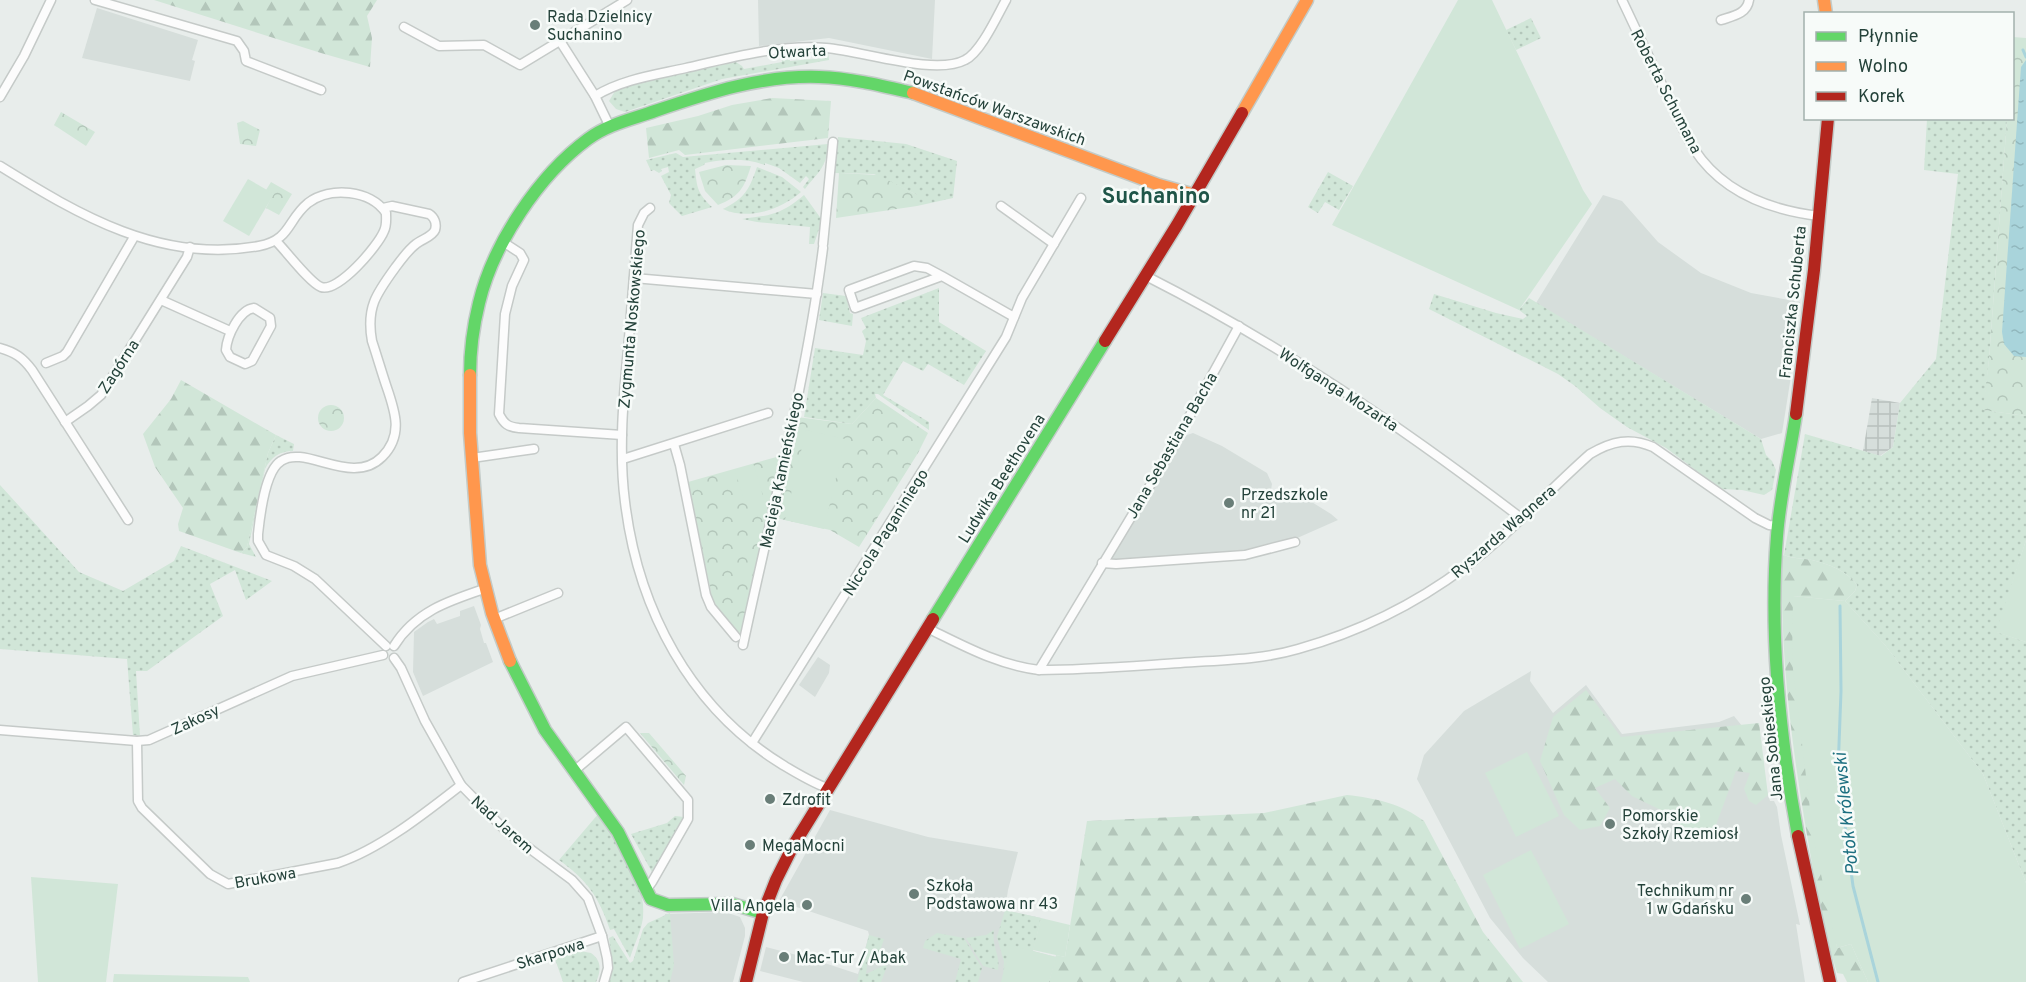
<svg xmlns="http://www.w3.org/2000/svg" width="2026" height="982" viewBox="0 0 2026 982" font-family="Overpass,sans-serif">
	<defs>
		<pattern id="industrial-grid" width="8" height="8" patternUnits="userSpaceOnUse" patternTransform="scale(1.5)"><rect width="8" height="8" fill="#d6dedb"/><path d="M0 4h8M4 0v8" fill="none" stroke="#b8c0bd"/></pattern>
		<pattern id="grass-dots" width="8" height="8" patternUnits="userSpaceOnUse" patternTransform="scale(1.5)"><rect width="8" height="8" fill="#d1e6d8"/><path d="M2 2h.1M6 6h.1" fill="none" stroke="#b3c6ba" stroke-width="1.8" stroke-linecap="round"/></pattern>
		<pattern id="forest-firs" width="22" height="20" patternUnits="userSpaceOnUse" patternTransform="scale(1.5)"><rect width="22" height="20" fill="#d1e6d8"/><path d="M5 1l3.5 6h-7zM16 11l3.5 6h-7z" fill="#b3c6ba"/></pattern>
		<pattern id="park-crowns" width="20" height="18" patternUnits="userSpaceOnUse" patternTransform="scale(1.5)"><rect width="20" height="18" fill="#d1e6d8"/><path d="M2 6a3 3 0 1 1 6 0M12 15a3 3 0 1 1 6 0" fill="none" stroke="#b3c6ba"/></pattern>
		<pattern id="water-ripples" width="26" height="14" patternUnits="userSpaceOnUse" patternTransform="scale(1.5)"><rect width="26" height="14" fill="#a9d4db"/><path d="M2 4q2-2 4 0t4 0M15 11q2-2 4 0t4 0" fill="none" stroke="#91b7bd"/></pattern>
	</defs>
	<rect width="100%" height="100%" fill="#e8edeb"/>
	<g fill="#d6dedb">
		<polygon points="758,0 935,0 932,59 829,38 759,46"/>
		<polygon points="97,8 198,40 192,60 195,61 190,81 82,58"/>
		<polygon points="1603,195 1622,201 1658,242 1701,273 1751,293 1800,302 1797,338 1782,433 1761,439 1536,303"/>
		<polygon points="1193,433 1222,446 1267,473 1272,484 1271,490 1294,491 1331,514 1338,520 1295,539 1261,549 1237,552 1109,561 1167,468 1184,436"/>
		<polygon points="474,606 481,625 480,629 484,643 486,643 493,662 423,696 413,672 414,632 428,622 434,619 437,624 460,616 460,611"/>
		<polygon points="818,657 830,665 829,673 815,697 799,685"/>
		<polygon points="1531,671 1530,681 1553,713 1586,685 1622,734 1719,722 1734,716 1751,737 1770,801 1774,801 1777,807 1781,835 1800,925 1796,924 1805,982 1548,982 1523,958 1490,918 1417,779 1424,755 1464,711"/>
		<polygon points="830,810 928,837 1018,852 1008,890 1005,910 1041,918 1033,951 1056,957 1049,982 803,982 760,971 766,947 812,959 858,974 869,935 868,931 779,901"/>
		<polygon points="725,912 740,917 745,928 745,936 733,982 668,982 665,914"/>
	</g>
	<polygon fill="url(#industrial-grid)" points="1872,398 1900,403 1893,447 1880,456 1863,451"/>
	<g fill="url(#grass-dots)">
		<polygon points="1531,18 1541,38 1516,50 1506,30"/>
		<polygon points="824,52 828,52 829,60 722,79 625,112 616,109 609,101 615,91 628,85 736,62 742,66 744,69 782,62 781,54 788,53 790,61 825,58"/>
		<path d="M1927,119H2007L1989,359L1984,410L2026,416V540L1997,632L2026,642V883L1983,774L1885,645L1845,601L1855,591L1857,585C1847,571 1829,564 1812,560C1802,558 1794,559 1784,555L1805,434L1881,456L1893,447L1900,403L1936,359L1958,174L1924,170Z"/>
		<polygon points="838,137 906,144 957,161 953,198 917,206 917,195 874,174 835,173"/>
		<path d="M828,144C827,167 819,171 805,189L803,187L809,179L806,176L800,183L779,168L765,163V165C743,158 727,159 705,163L704,165L695,169C697,187 697,193 712,207L682,216L669,203L671,195L661,176L669,172L668,167L661,169L662,171L659,173L654,170L651,171L646,160L676,153L683,157Z"/>
		<path d="M757,167L782,177L801,192C782,209 748,221 723,209C745,198 749,190 757,167Z"/>
		<polygon points="1328,172 1353,186 1339,210 1325,202 1318,213 1308,207"/>
		<path d="M804,195L822,220L814,244H809L810,227L757,222L742,219C772,215 780,215 804,195Z"/>
		<polygon points="939,288 939,322 986,351 964,385 928,364 923,371 903,361 883,395 929,422 929,430 878,394 875,394 876,398 852,424 804,417 815,348 863,355 866,341 862,331 866,328 861,318"/>
		<polygon points="823,293 846,296 850,313 853,314 852,326 819,320"/>
		<polygon points="1434,294 1496,313 1523,319 1527,316 1519,310 1529,298 1761,439 1766,455 1772,461 1776,470 1772,490 1764,495 1742,490 1721,489 1666,448 1627,427 1600,408 1575,386 1558,374 1429,309"/>
		<path d="M276,435L294,444L293,451C280,451 271,457 265,469L249,544L256,557L241,553L247,547L268,453Z"/>
		<polygon points="0,485 79,572 123,591 174,561 181,546 272,581 246,600 235,570 210,584 223,616 147,671 136,671 140,736 133,735 127,659 0,649"/>
		<path d="M599,813C618,842 647,880 643,918C641,931 634,945 630,958L614,929L610,930C599,897 587,880 559,860Z"/>
		<polygon points="675,816 684,817 653,874 631,834 667,823"/>
		<polygon points="1005,910 1041,918 1033,951 1010,946 1003,973 1004,962 997,937"/>
		<polygon points="670,913 674,965 670,982 608,982 612,962 609,938 613,936 630,963 633,961 643,929 648,923"/>
		<path d="M994,930C991,945 1001,957 998,970L983,966L966,938L986,935Z"/>
		<polygon points="937,933 964,938 982,968 978,982 955,982 961,959 923,948 925,941"/>
		<polygon points="869,935 884,939 878,957 904,964 903,967 873,958 868,958 866,974 883,966 882,965 887,966 881,982 857,982"/>
		<path d="M580,951L591,953C602,961 601,971 596,982H563L555,959Z"/>
	</g>
	<g fill="url(#forest-firs)">
		<polygon points="154,0 377,0 367,16 372,38 370,67 321,53"/>
		<polygon points="772,98 831,101 828,138 685,155 679,150 649,158 646,128 698,116 732,105"/>
		<polygon points="181,380 276,435 268,453 247,547 241,553 179,531 178,524 183,508 155,467 143,434 171,399"/>
		<path d="M1784,555C1793,559 1802,558 1812,560C1829,564 1847,571 1857,585L1855,591L1845,601L1793,596L1837,948L1851,944L1868,982H1847L1843,974L1837,973C1823,928 1815,881 1807,835C1791,743 1780,651 1782,557Z"/>
		<polygon points="1586,690 1621,737 1759,723 1768,795 1756,805 1749,801 1744,789 1750,773 1736,771 1713,833 1704,836 1686,833 1667,813 1632,796 1615,779 1595,788 1610,808 1600,826 1580,830 1564,815 1540,761 1553,717"/>
		<path d="M1347,795C1375,798 1402,804 1424,821L1483,932L1523,982H1049L1056,955L1065,957L1087,821L1264,813Z"/>
	</g>
	<g fill="url(#park-crowns)">
		<polygon points="2013,37 2026,38 2026,416 1983,410 1989,359 2007,119 2012,118"/>
		<polygon points="61,112 95,132 86,146 54,125"/>
		<polygon points="243,121 260,130 256,146 240,144 237,123"/>
		<path d="M726,165L751,166C744,188 740,196 718,205L705,191L699,172Z"/>
		<polygon points="839,173 878,175 917,195 917,206 836,218"/>
		<polygon points="271,182 292,194 279,215 266,208 273,194 266,190"/>
		<polygon points="876,398 928,433 918,453 859,547 830,530 767,516 741,632 737,634 720,612 712,598 688,482 780,456 789,416 852,424"/>
		<circle cx="331" cy="418" r="13"/>
		<polygon points="640,733 649,733 686,776 684,785"/>
	</g>
	<g fill="#d1e6d8">
		<polygon points="1458,0 1492,0 1583,190 1592,204 1519,310 1332,225"/>
		<polygon points="248,179 274,194 249,236 223,221"/>
		<polygon points="806,430 845,439 824,529 785,520"/>
		<polygon points="754,465 763,496 744,501 735,470"/>
		<polygon points="2026,540 2026,642 1996,632"/>
		<polygon points="1793,596 1845,601 1885,645 1983,774 2026,883 2026,982 1868,982 1851,944 1837,948 1814,842 1792,661"/>
		<polygon points="1527,752 1559,816 1516,837 1485,773"/>
		<polygon points="1531,850 1569,924 1520,949 1483,875"/>
		<polygon points="31,877 118,884 106,982 38,982"/>
		<polygon points="1041,918 1070,925 1065,957 1033,950"/>
		<polygon points="1010,945 1056,957 1049,982 1001,982"/>
		<polygon points="114,974 248,977 250,982 113,982"/>
	</g>
	<polygon fill="url(#water-ripples)" points="2026,60 2026,357 2014,356 2004,344 2002,332 2021,67"/>
	<g fill="none" stroke-linecap="round" stroke-linejoin="round">
		<g stroke="#a9d4db" stroke-width="3">
			<polyline points="2023,50 2026,57"/>
			<polyline points="1840,606 1841,691 1838,772 1853,886 1878,982"/>
		</g>
		<defs>
			<g id="street">
				<polyline points="95,0 237,41 244,51 246,61 321,90"/>
				<path d="M1622,0C1637,32 1652,64 1667,95C1676,113 1683,132 1694,149C1722,192 1769,210 1819,216"/>
				<path d="M1721,20C1733,16 1747,14 1749,0"/>
				<polyline points="404,27 439,46 484,45 520,65 627,0"/>
				<polyline points="560,41 595,96 610,127"/>
				<path d="M595,96C623,79 655,75 686,68C729,58 782,44 826,48C863,51 935,76 965,60C981,52 997,16 1006,0"/>
				<polyline points="0,97 24,56 51,0"/>
				<path d="M0,166C79,215 161,264 259,246C291,240 287,220 308,203C330,186 371,190 386,213C386,219 387,225 384,231C378,246 338,293 321,287C310,283 286,251 276,241"/>
				<polyline points="1001,206 1054,244"/>
				<path d="M383,208L392,206L429,214C434,217 437,223 435,230C432,237 422,239 416,244C408,250 401,260 395,268C376,294 366,308 372,341C377,356 381,370 386,385C395,411 404,435 382,457C352,487 305,444 281,461C265,471 260,515 258,534V541L266,555L294,566L315,579L386,646"/>
				<path d="M650,208L644,213L638,225C635,263 632,301 629,338C624,391 618,448 625,502C638,609 690,708 783,765C798,774 811,782 827,788"/>
				<path d="M503,242L520,253L524,260L512,286L505,314L499,414C504,424 508,427 519,428L622,435"/>
				<polyline points="823,244 833,142"/>
				<polyline points="942,276 927,268 914,266 849,290 855,308 942,276 1014,317"/>
				<path d="M1146,276C1280,344 1402,427 1521,518"/>
				<polyline points="634,278 817,294"/>
				<polyline points="161,300 230,331"/>
				<path d="M254,308L270,318L271,326L252,361L245,364L230,357L226,350C227,336 239,310 254,308Z"/>
				<path d="M0,348C15,352 23,358 32,370L128,520"/>
				<polyline points="46,363 63,356 67,352 134,237"/>
				<polyline points="65,422 88,406 101,395 187,257 190,247"/>
				<polyline points="674,444 680,465 706,595 711,607 736,637"/>
				<polyline points="472,458 534,449"/>
				<polyline points="623,459 768,413"/>
				<polyline points="1102,563 1116,564 1245,555 1295,542"/>
				<polyline points="494,619 558,593"/>
				<path d="M927,628C964,646 998,665 1039,670C1086,670 1133,666 1180,663C1219,660 1261,660 1298,649C1359,632 1414,605 1465,567C1510,534 1548,491 1590,454C1612,441 1630,437 1653,447L1755,518L1769,525L1778,526"/>
				<path d="M743,645C771,513 806,382 823,248"/>
				<path d="M394,646C415,612 448,601 484,589"/>
				<polyline points="394,658 401,668 425,721 461,785 506,831 572,880 588,898 602,936 607,958 608,968 604,982"/>
				<polyline points="1039,670 1166,459 1239,326"/>
				<polyline points="0,730 137,741 149,740 292,676 383,655"/>
				<path d="M137,741L138,801L142,808L210,874L228,884L338,863C380,849 425,813 461,785"/>
				<polyline points="752,743 1006,337 1022,298 1081,198"/>
				<polyline points="574,771 626,727 688,800 688,819 652,882 646,890"/>
				<polyline points="463,982 602,936"/>
			</g>
			<g id="fast">
				<path d="M470,375C470,351 473,327 479,303C493,244 539,175 588,139C608,124 633,119 655,111C708,93 762,75 819,77C851,78 883,86 913,93"/>
				<path d="M1796,414C1790,455 1780,495 1777,536C1769,635 1780,739 1798,836"/>
				<polyline points="933,619 1105,341"/>
				<polyline points="510,661 545,730 618,832 651,899 668,905 732,904 763,913"/>
			</g>
			<g id="slow">
				<polyline points="1824,0 1826,14"/>
				<polyline points="913,93 1159,185 1195,195"/>
				<polyline points="1242,113 1307,0"/>
				<polyline points="470,375 470,433 480,565 492,613 510,661"/>
			</g>
			<g id="jam">
				<polyline points="1105,341 1177,225 1242,113"/>
				<polyline points="1796,414 1814,270 1828,118"/>
				<polyline points="1798,836 1830,982"/>
				<polyline points="746,982 763,913 776,880 793,846 933,619"/>
			</g>
		</defs>
		<use href="#street" stroke="#c5cac8" stroke-width="11"/>
		<use href="#fast" stroke="#c3cbc8" stroke-width="15"/>
		<use href="#slow" stroke="#c3cbc8" stroke-width="15"/>
		<use href="#jam" stroke="#c3cbc8" stroke-width="15"/>
		<use href="#street" stroke="#fcfcfc" stroke-width="8"/>
		<use href="#fast" stroke="#63d668" stroke-width="12"/>
		<use href="#slow" stroke="#ff974d" stroke-width="12"/>
		<use href="#jam" stroke="#b3261e" stroke-width="12"/>
	</g>
	<g fill="#697e78" stroke="#f7fbf9" stroke-width="2">
		<circle cx="535" cy="25" r="6"/>
		<circle cx="1229" cy="503" r="6"/>
		<circle cx="770" cy="799" r="6"/>
		<circle cx="1610" cy="824" r="6"/>
		<circle cx="750" cy="845" r="6"/>
		<circle cx="914" cy="894" r="6"/>
		<circle cx="1746" cy="899" r="6"/>
		<circle cx="807" cy="905" r="6"/>
		<circle cx="784" cy="957" r="6"/>
	</g>
	<g text-anchor="middle" stroke-width="5" stroke-linejoin="round" paint-order="stroke">
		<g font-size="16" fill="#24423a" stroke="#f7fbf9" text-anchor="start">
			<text x="547" y="22">Rada Dzielnicy<tspan x="547" dy="18">Suchanino</tspan></text>
			<text x="1241" y="500">Przedszkole<tspan x="1241" dy="18">nr 21</tspan></text>
			<text x="782" y="805">Zdrofit</text>
			<text x="1622" y="821">Pomorskie<tspan x="1622" dy="18">Szkoły Rzemiosł</tspan></text>
			<text x="762" y="851">MegaMocni</text>
			<text x="926" y="891">Szkoła<tspan x="926" dy="18">Podstawowa nr 43</tspan></text>
			<text x="1734" y="896" text-anchor="end">Technikum nr<tspan x="1734" dy="18">1 w Gdańsku</tspan></text>
			<text x="795" y="911" text-anchor="end">Villa Angela</text>
			<text x="796" y="963">Mac-Tur / Abak</text>
		</g>
		<g font-size="16" fill="#24423a" stroke="#f7fbf9">
			<text transform="translate(797 51) rotate(-3)" y="6">Otwarta</text>
			<text transform="translate(1667 91) rotate(63)" y="6">Roberta Schumana</text>
			<text transform="translate(995 107) rotate(20)" y="6">Powstańców Warszawskich</text>
			<text transform="translate(1792 302) rotate(-84)" y="6">Franciszka Schuberta</text>
			<text transform="translate(631 319) rotate(-85)" y="6">Zygmunta Noskowskiego</text>
			<text transform="translate(118 366) rotate(-57)" y="6">Zagórna</text>
			<text transform="translate(1339 389) rotate(33)" y="6">Wolfganga Mozarta</text>
			<text transform="translate(1171 445) rotate(-60)" y="6">Jana Sebastiana Bacha</text>
			<text transform="translate(781 470) rotate(-78)" y="6">Macieja Kamieńskiego</text>
			<text transform="translate(1001 478) rotate(-58)" y="6">Ludwika Beethovena</text>
			<text transform="translate(1503 531) rotate(-41)" y="6">Ryszarda Wagnera</text>
			<text transform="translate(885 532) rotate(-58)" y="6">Niccola Paganiniego</text>
			<text transform="translate(195 719) rotate(-25)" y="6">Zakosy</text>
			<text transform="translate(1770 739) rotate(-96)" y="6">Jana Sobieskiego</text>
			<text transform="translate(503 824) rotate(42)" y="6">Nad Jarem</text>
			<text transform="translate(265 877) rotate(-10)" y="6">Brukowa</text>
			<text transform="translate(550 953) rotate(-18)" y="6">Skarpowa</text>
		</g>
		<g font-size="18" font-style="italic" fill="#1c6f80" stroke="#f7fbf9">
			<text transform="translate(1846 814) rotate(-96)" y="6">Potok Królewski</text>
		</g>
		<g font-size="22" font-weight="bold" fill="#1f5548" stroke="#f7fbf9">
			<text x="1156" y="203">Suchanino</text>
		</g>
	</g>
	<rect x="1804" y="12" width="210" height="108" fill="#f7fbf9" stroke="#a3b1ad" stroke-width="1.5"/>
	<rect x="1816" y="32" width="30" height="9" fill="#63d668" stroke="#a3b1ad" stroke-width="1.5"/>
	<text x="1858" y="42" font-size="18" fill="#24423a">Płynnie</text>
	<rect x="1816" y="62" width="30" height="9" fill="#ff974d" stroke="#a3b1ad" stroke-width="1.5"/>
	<text x="1858" y="72" font-size="18" fill="#24423a">Wolno</text>
	<rect x="1816" y="92" width="30" height="9" fill="#b3261e" stroke="#a3b1ad" stroke-width="1.5"/>
	<text x="1858" y="102" font-size="18" fill="#24423a">Korek</text>
</svg>
